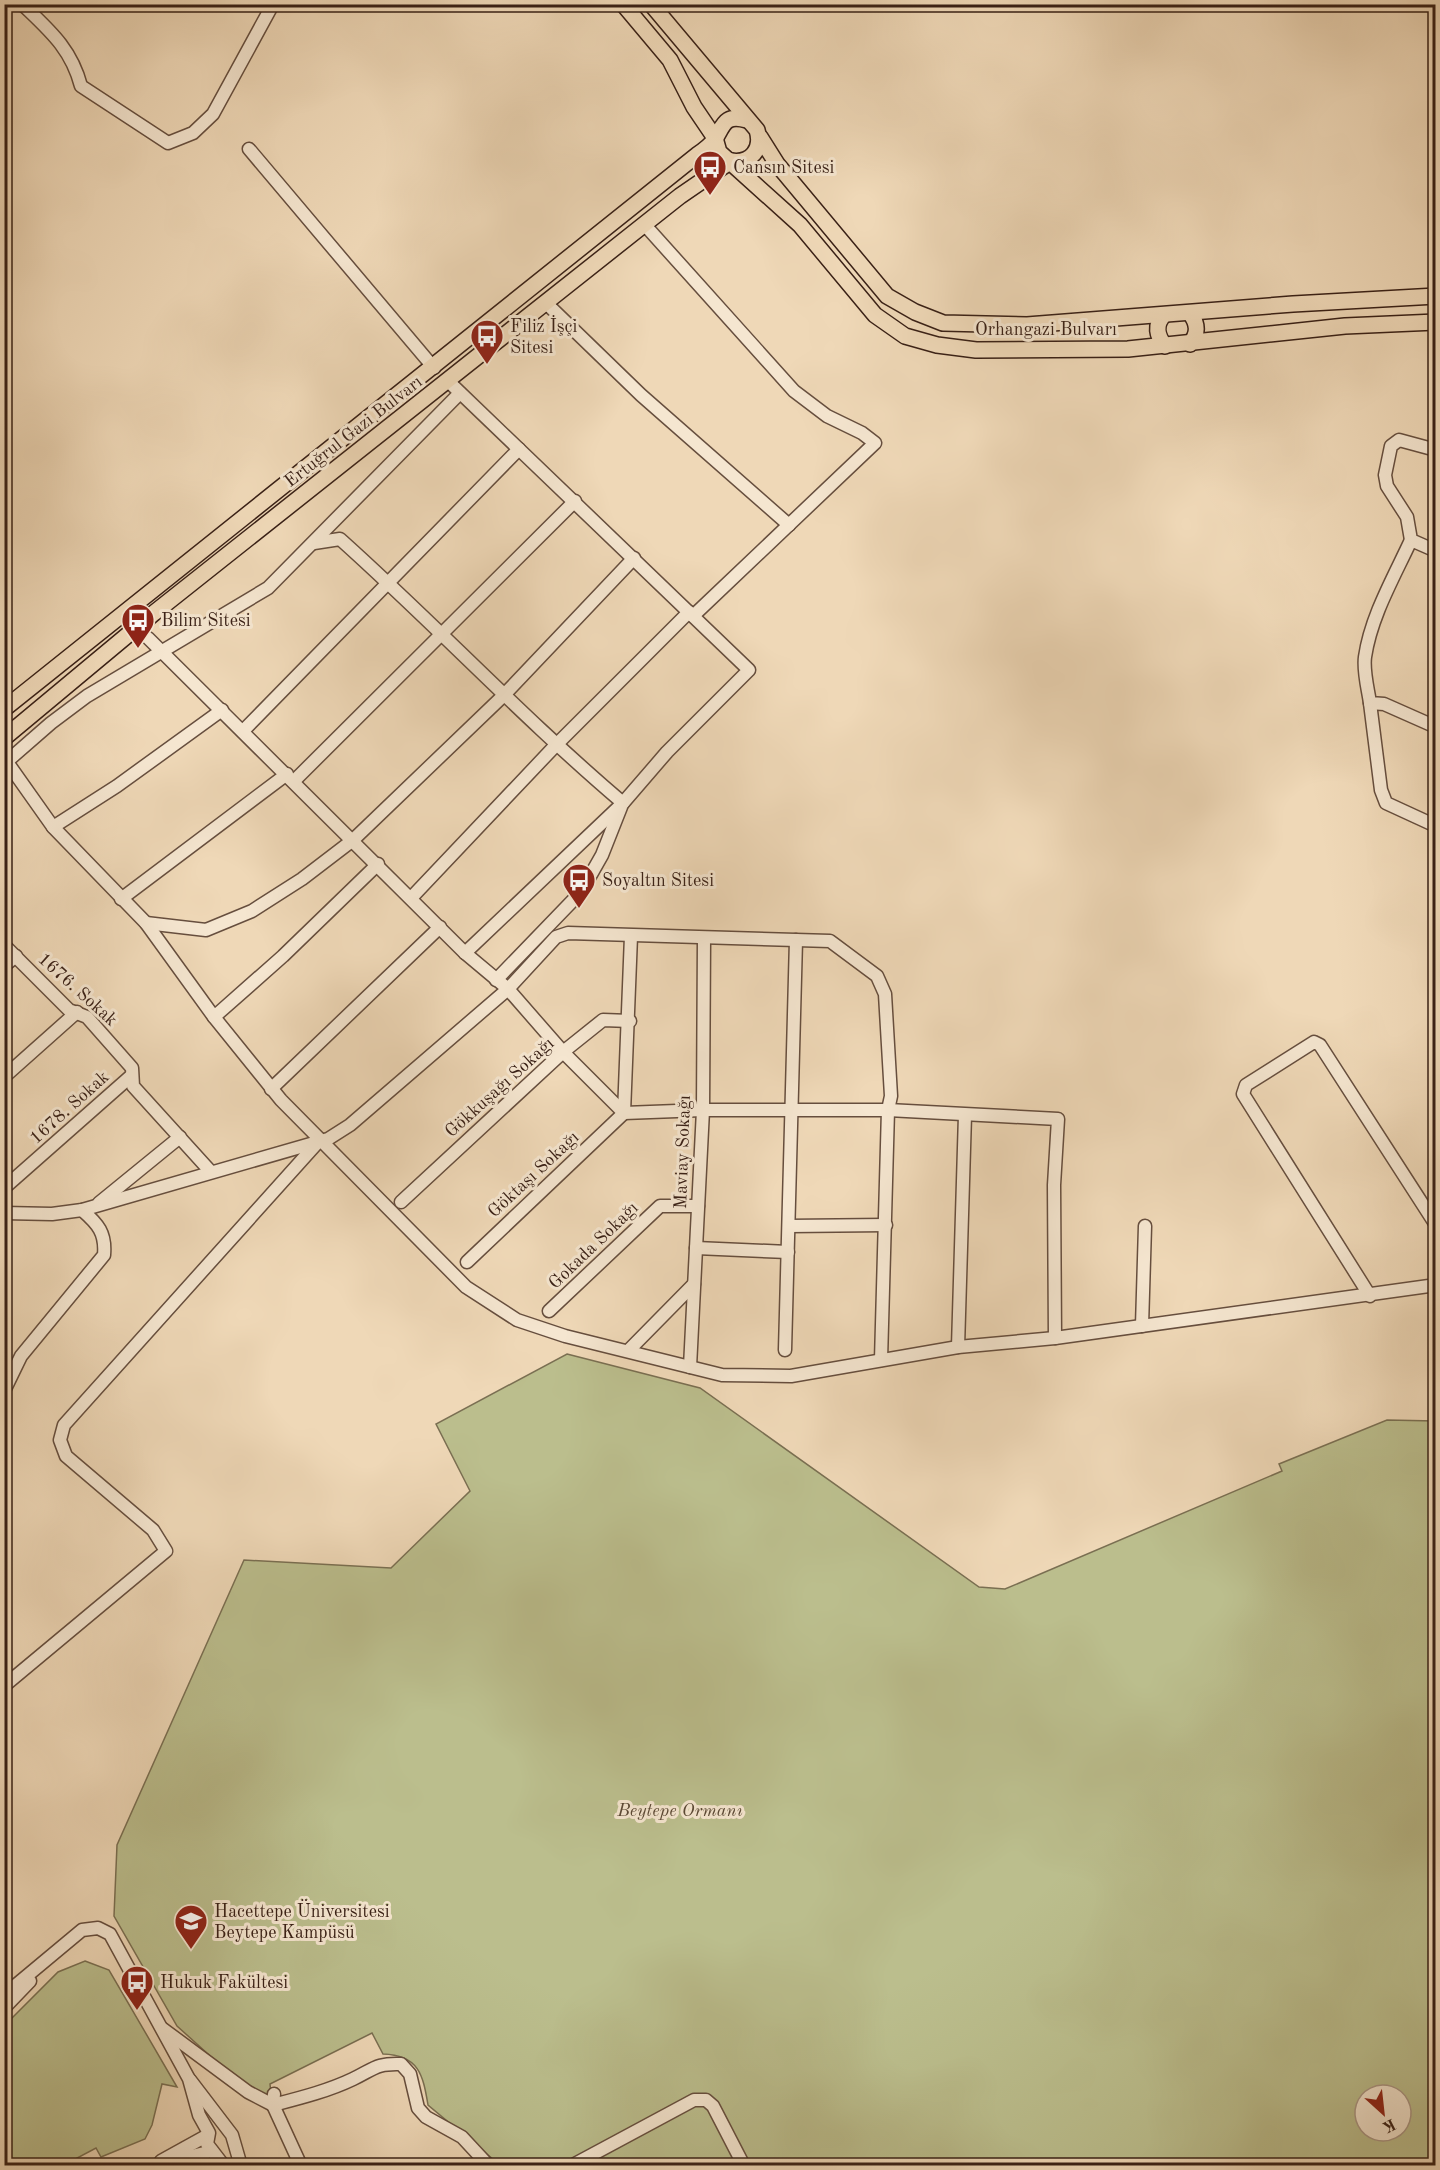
<svg xmlns="http://www.w3.org/2000/svg" width="1440" height="2170" viewBox="0 0 1440 2170" font-family="'Old Standard TT',serif">
	<rect width="100%" height="100%" fill="#efd8b7"/>
	<filter id="stains"><feTurbulence type="fractalNoise" baseFrequency=".00333" numOctaves="4"/><feColorMatrix values="0 0 0 0 .2 0 0 0 0 .09 0 0 0 0 .02 0 0 0 .5 -.17"/></filter>
	<radialGradient id="worn" r=".72"><stop offset=".6" stop-color="#630" stop-opacity="0"/><stop offset="1" stop-color="#630" stop-opacity=".3"/></radialGradient>
	<g fill="#bbbe8d" stroke="#7a6f52" stroke-width="1.5" fill-rule="evenodd">
		<path d="M567,1354L700,1388L979,1587L1005,1589L1282,1471L1279,1464L1387,1420L1435,1421V2165H500L428,2105C423,2075 419,2055 383,2054L372,2033L270,2084L271,2094L261,2095L229,2073L177,2026L114,1916L117,1845L244,1560L391,1568L470,1491L436,1424ZM1365,2095H1401V2131H1365Z"/>
		<polygon points="85,1961 109,1970 177,2087 162,2084 152,2125 145,2139 101,2157 96,2148 64,2165 5,2165 5,2025 58,1972"/>
	</g>
	<g fill="none" stroke-linecap="round" stroke-linejoin="round">
		<defs>
			<g id="minor">
				<path d="M22,4C49,30 71,48 81,86L168,143L193,133L213,114L273,4"/>
				<polyline points="249,149 434,368"/>
				<polyline points="644,224 794,391 827,416 862,433 875,443 693,616"/>
				<polyline points="546,303 641,395 789,525"/>
				<polyline points="448,381 749,670 667,752 623,803 465,953"/>
				<polyline points="1436,450 1399,440 1391,446 1385,475 1387,486 1407,517 1411,540 1436,551"/>
				<path d="M1411,540C1394,577 1371,616 1365,657C1363,671 1368,689 1370,703L1384,704L1436,727"/>
				<path d="M314,543L340,539C436,625 524,719 623,803"/>
				<polyline points="148,638 465,953 508,989 563,1052 624,1113 703,1110 888,1110 1058,1119 1054,1185 1055,1338"/>
				<polyline points="1370,703 1381,790 1386,803 1436,826"/>
				<polyline points="243,731 519,449"/>
				<polyline points="7,762 53,827 146,923 214,1017 281,1100 466,1287 517,1320 565,1336 722,1375 791,1376 958,1347 1055,1338 1436,1285"/>
				<polyline points="4,764 51,723 87,696 268,588 460,393"/>
				<polyline points="294,781 575,501"/>
				<polyline points="53,827 117,786 222,710"/>
				<polyline points="412,897 555,746 689,612"/>
				<polyline points="121,899 287,774"/>
				<polyline points="146,923 206,930 252,911 302,879 353,840 503,696 634,558"/>
				<polyline points="4,945 69,1010 87,1017 132,1068 133,1086 211,1172"/>
				<polyline points="4,966 16,956"/>
				<polyline points="496,980 581,892 602,855 621,807"/>
				<polyline points="214,1017 283,956 378,864"/>
				<polyline points="4,1077 77,1012"/>
				<polyline points="271,1089 440,927"/>
				<polyline points="4,1188 131,1076"/>
				<polyline points="401,1202 563,1052 603,1020 630,1021"/>
				<polyline points="99,1203 180,1137"/>
				<polyline points="4,1213 52,1214 82,1210 328,1139 350,1125 508,989 556,937 568,933 830,941 877,976 885,994 891,1096 888,1110 881,1360"/>
				<polyline points="789,1226 886,1225"/>
				<polyline points="696,1248 788,1252"/>
				<polyline points="467,1262 624,1113 631,936"/>
				<polyline points="1370,1296 1243,1094 1246,1085 1314,1042 1320,1045 1436,1225"/>
				<polyline points="549,1311 660,1206 698,1206"/>
				<polyline points="1142,1326 1145,1226"/>
				<polyline points="958,1347 965,1115"/>
				<polyline points="785,1350 796,940"/>
				<polyline points="628,1351 694,1284"/>
				<polyline points="690,1367 703,1110 704,938"/>
				<path d="M4,1391L21,1356L104,1255C106,1233 98,1224 82,1210"/>
				<polyline points="4,1686 166,1551 153,1530 66,1456 60,1440 64,1425 319,1141"/>
				<polyline points="4,1995 82,1930 98,1928 110,1934 189,2079 199,2115 209,2133 207,2144 224,2166"/>
				<polyline points="4,2008 30,1981"/>
				<path d="M163,2029L248,2092L273,2105C300,2098 328,2091 353,2079C374,2069 376,2063 401,2064L410,2074L418,2108L426,2117L462,2137L489,2166"/>
				<polyline points="190,2080 232,2135 241,2166"/>
				<polyline points="274,2094 273,2105 301,2166"/>
				<polyline points="161,2161 208,2135"/>
				<polyline points="153,2166 212,2151"/>
				<polyline points="571,2166 694,2100 706,2100 713,2106 744,2166"/>
			</g>
			<g id="major">
				<polyline points="623,4 670,60 694,107 715,138 719,152 800,225 875,315 905,336 937,345 976,350 1128,349 1345,326 1436,322"/>
				<path d="M651,4L757,130C763,149 751,164 731,161"/>
				<polyline points="760,137 777,164 887,296 915,312 943,323 1027,325 1293,304 1436,296"/>
				<path d="M1190,313C1198,324 1199,333 1190,344"/>
				<path d="M1164,315C1154,325 1157,336 1165,346"/>
				<path d="M4,709L697,155C703,151 711,145 715,139C724,124 725,114 747,120"/>
				<polyline points="4,738 154,613 680,196 731,161"/>
			</g>
		</defs>
		<use href="#minor" stroke="#664e3e" stroke-width="15"/>
		<use href="#major" stroke="#392016" stroke-width="18"/>
		<use href="#minor" stroke="#f5e6d0" stroke-width="12"/>
		<use href="#major" stroke="#efd8b7" stroke-width="15"/>
	</g>
	<defs>
		<symbol id="bus-pin" viewBox="-11 -11 22 30"><path d="M0 17L-7.5 6A9.5 9.5 0 1 1 7.5 6Z" fill="#8f2418" stroke="#f5e6d0"/><path d="M-5-6H5V4H4V6H2V4H-2V6H-4V4H-5ZM-3.5-4V0h7V-4ZM-3.5 1.2v1.5H-2V1.2ZM2 1.2v1.5H3.5V1.2Z" fill="#fff"/></symbol>
		<symbol id="university-pin" viewBox="-11 -11 22 30"><path d="M0 17L-7.5 6A9.5 9.5 0 1 1 7.5 6Z" fill="#8f2418" stroke="#f5e6d0"/><path d="M0-5L7-2L0 1L-7-2ZM-4 1L0 2.5L4 1V4Q0 6-4 4Z" fill="#fff"/></symbol>
	</defs>
	<g fill-rule="evenodd">
		<use href="#bus-pin" x="691" y="148" width="38" height="52"/>
		<use href="#bus-pin" x="468" y="317" width="38" height="52"/>
		<use href="#bus-pin" x="119" y="601" width="38" height="52"/>
		<use href="#bus-pin" x="560" y="861" width="38" height="52"/>
		<use href="#university-pin" x="172" y="1902" width="38" height="52"/>
		<use href="#bus-pin" x="118" y="1963" width="38" height="52"/>
	</g>
	<g text-anchor="middle" stroke-width="6" stroke-linejoin="round" paint-order="stroke">
		<g font-size="18" fill="#392016" stroke="#f5e6d0" text-anchor="start">
			<text x="733" y="173">Cansın Sitesi</text>
			<text x="510" y="332">Filiz İşçi<tspan x="510" dy="21">Sitesi</tspan></text>
			<text x="161" y="626">Bilim Sitesi</text>
			<text x="602" y="886">Soyaltın Sitesi</text>
			<text x="214" y="1917">Hacettepe Üniversitesi<tspan x="214" dy="21">Beytepe Kampüsü</tspan></text>
			<text x="160" y="1988">Hukuk Fakültesi</text>
		</g>
		<g font-size="18" fill="#392016" stroke="#f5e6d0">
			<text x="1046" y="335">Orhangazi Bulvarı</text>
			<text transform="translate(353 431) rotate(-38)" y="6">Ertuğrul Gazi Bulvarı</text>
			<text transform="translate(78 989) rotate(42)" y="6">1676. Sokak</text>
			<text transform="translate(499 1087) rotate(-42)" y="6">Gökkuşağı Sokağı</text>
			<text transform="translate(69 1107) rotate(-42)" y="6">1678. Sokak</text>
			<text transform="translate(682 1152) rotate(-88)" y="6">Maviay Sokağı</text>
			<text transform="translate(533 1174) rotate(-43)" y="6">Göktaşı Sokağı</text>
			<text transform="translate(593 1245) rotate(-44)" y="6">Gokada Sokağı</text>
		</g>
		<g font-size="18" font-style="italic" fill="#5a4834" stroke="#f5e6d0">
			<text x="680" y="1816">Beytepe Ormanı</text>
		</g>
	</g>
	<rect width="1440" height="2170" fill="none" stroke="#efd8b7" stroke-width="24"/>
	<rect x="6" y="6" width="1428" height="2158" fill="none" stroke="#392016" stroke-width="3"/>
	<rect x="12" y="12" width="1416" height="2146" fill="none" stroke="#392016" stroke-width="1.5"/>
	<g transform="translate(1383 2113) rotate(153)"><circle r="28" fill="#f5e6d0" stroke="#aa9786" stroke-width="1.5"/>
	<path d="M0-4.5L10 22L0 15L-10 22Z" fill="#8f2418"/>
	<text y="-9" font-size="16" font-weight="bold" text-anchor="middle" fill="#392016">K</text>
	</g>
	<rect width="100%" height="100%" filter="url(#stains)"/>
	<rect width="100%" height="100%" fill="url(#worn)"/>
</svg>
